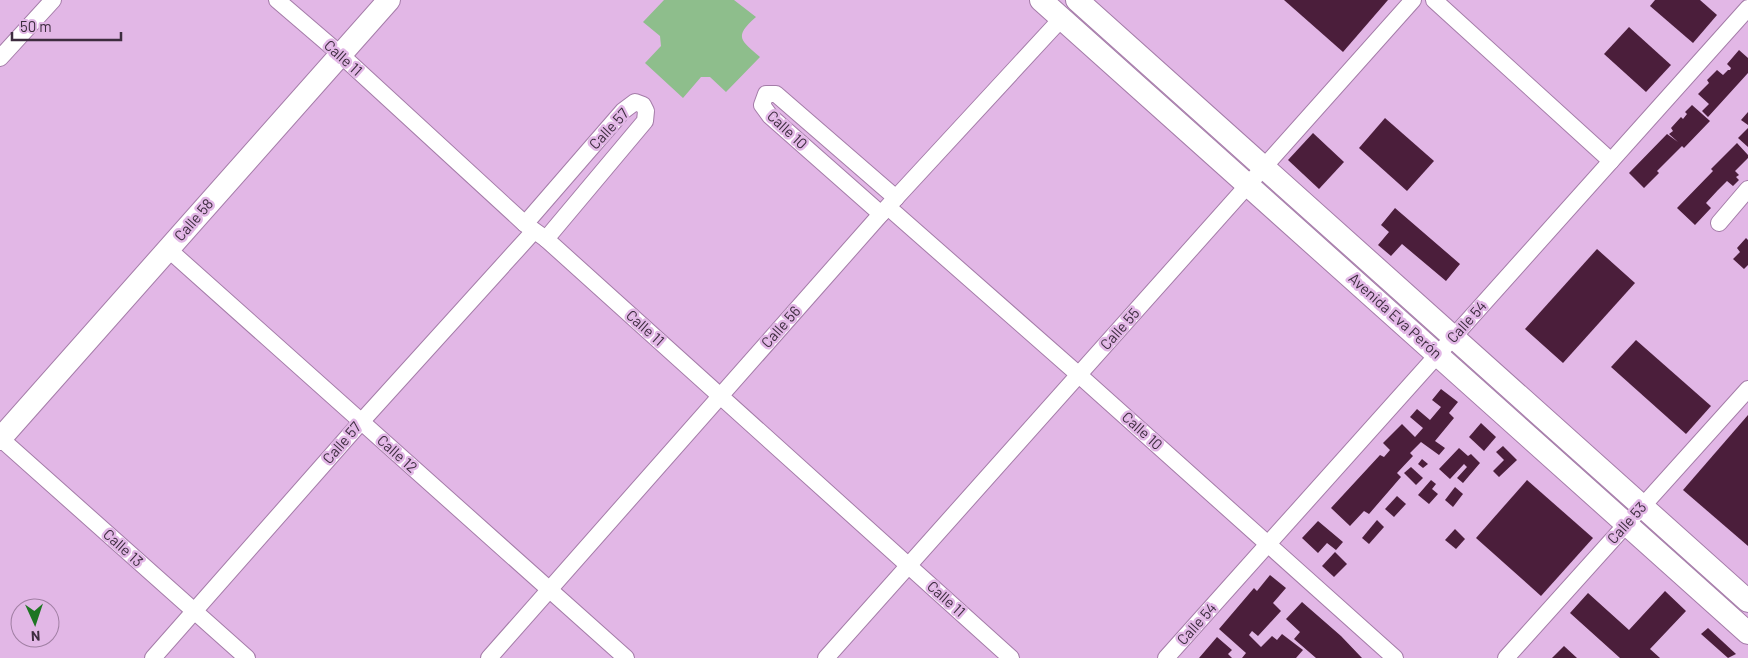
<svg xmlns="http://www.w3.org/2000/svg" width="1748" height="658" viewBox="0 0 1748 658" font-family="Barlow,sans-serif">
	<rect width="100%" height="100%" fill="#e2b7e6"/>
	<path fill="#8ebe8c" d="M664,0H734L756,17C733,37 741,40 760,57L726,92L710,77H701L683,98L645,63L661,46L660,36L643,22Z"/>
	<g fill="#4b1e3b">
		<polygon points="1284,0 1388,0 1343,52"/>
		<polygon points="1655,0 1700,0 1717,15 1693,43 1650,6"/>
		<polygon points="1629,27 1671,65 1646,92 1604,54"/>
		<polygon points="1739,50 1748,58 1748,73 1708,117 1702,111 1709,104 1698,94 1709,83 1707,80 1717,70 1723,75 1728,70 1730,70 1731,68 1727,64"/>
		<polygon points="1692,105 1710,121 1684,148 1682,146 1657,171 1659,173 1644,188 1629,173 1667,134 1678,142 1669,134 1673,131 1671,128 1681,117 1683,119 1687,114 1685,112"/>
		<polygon points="1748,112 1748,125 1741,120"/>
		<polygon points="1385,118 1434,161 1407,191 1359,148"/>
		<polygon points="1748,128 1748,147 1738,138"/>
		<polygon points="1313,133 1344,162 1319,189 1288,160"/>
		<polygon points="1737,143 1748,155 1748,158 1735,171 1739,175 1736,177 1739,180 1733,186 1727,181 1718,190 1706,203 1711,208 1695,225 1677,208 1713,171 1711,169"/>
		<polygon points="1395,208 1460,264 1446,281 1402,244 1391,256 1378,245 1389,232 1381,225"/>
		<polygon points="1746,238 1748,240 1748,265 1744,269 1733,259 1740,252 1737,248"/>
		<polygon points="1597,249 1635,283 1563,363 1525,329"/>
		<polygon points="1636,340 1711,406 1686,434 1611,367"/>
		<polygon points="1441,389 1458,402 1449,413 1454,418 1435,441 1445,448 1439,455 1421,442 1410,453 1413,456 1397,473 1401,477 1369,514 1364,511 1350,526 1331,508 1380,455 1384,457 1390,450 1383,443 1402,424 1415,437 1423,428 1410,417 1417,409 1430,420 1441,407 1432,400"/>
		<polygon points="1748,415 1748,546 1683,490"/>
		<polygon points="1481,423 1496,437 1484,451 1469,437"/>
		<polygon points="1503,446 1517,460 1499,477 1493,471 1504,460 1496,452"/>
		<polygon points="1459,448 1468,456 1471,454 1480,463 1463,483 1457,478 1467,467 1464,464 1450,479 1439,469"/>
		<polygon points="1422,459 1428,464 1423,468 1418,464"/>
		<polygon points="1411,467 1423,478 1416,485 1404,473"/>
		<polygon points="1431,480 1436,484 1432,489 1438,494 1429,504 1418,495"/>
		<polygon points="1527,480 1593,538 1541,596 1476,538"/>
		<polygon points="1455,487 1463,494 1453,507 1445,500"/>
		<polygon points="1397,496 1406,504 1394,517 1385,509"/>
		<polygon points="1377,520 1384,527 1369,544 1362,538"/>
		<polygon points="1318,521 1343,542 1336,550 1327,543 1318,553 1302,538"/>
		<polygon points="1455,529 1465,539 1456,549 1445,540"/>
		<polygon points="1335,552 1347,564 1334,577 1322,566"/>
		<polygon points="1270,575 1286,588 1273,603 1281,611 1258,636 1252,631 1249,635 1261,647 1272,636 1277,640 1282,634 1303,650 1296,658 1242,658 1246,653 1219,629 1254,588 1257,591"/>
		<polygon points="1665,591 1686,611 1650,649 1660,658 1620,658 1570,613 1588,593 1629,630"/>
		<polygon points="1302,602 1341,636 1362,658 1316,658 1294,639 1300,632 1286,619"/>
		<polygon points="1708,628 1736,654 1728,658 1701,634"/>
		<polygon points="1217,637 1232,650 1228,654 1232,658 1199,658"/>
		<polygon points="1564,646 1577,658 1552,658"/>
	</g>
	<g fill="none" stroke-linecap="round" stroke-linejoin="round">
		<defs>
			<g id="minor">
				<polyline points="277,0 340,54 525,224 546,239 1011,658"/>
				<polyline points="1434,0 1611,161"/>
				<polyline points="0,58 53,0"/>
				<polyline points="888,207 1079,375 1395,658"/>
				<polyline points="881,214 770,116 762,105 766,94 776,94 896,198"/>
				<polyline points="1719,223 1748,189"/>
				<polyline points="525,224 623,111 635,102 643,105 646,111 645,121 546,239"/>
				<polyline points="168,249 626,658"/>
				<polyline points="0,438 247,658"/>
				<polyline points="153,658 361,422 534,231"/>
				<polyline points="489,658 881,214 1062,18"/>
				<polyline points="826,658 1413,0"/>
				<polyline points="1166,658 1748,8"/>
				<polyline points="1506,658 1748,389"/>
			</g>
			<g id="secondary">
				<polyline points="1041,0 1748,633"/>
				<polyline points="1077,0 1748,601"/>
				<polyline points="0,439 389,0"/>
			</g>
		</defs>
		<use href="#minor" stroke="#a47ca8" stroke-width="18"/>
		<use href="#secondary" stroke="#a47ca8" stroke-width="24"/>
		<use href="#minor" stroke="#fff" stroke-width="16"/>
		<use href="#secondary" stroke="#fff" stroke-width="22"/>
	</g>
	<g text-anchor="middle" stroke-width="5" stroke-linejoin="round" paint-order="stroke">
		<g font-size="15" fill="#3d2c3f" stroke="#e2b7e6">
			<text transform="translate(343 58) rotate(42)" y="5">Calle 11</text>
			<text transform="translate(609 129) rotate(-47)" y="5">Calle 57</text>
			<text transform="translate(787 130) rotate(43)" y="5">Calle 10</text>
			<text transform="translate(194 220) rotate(-49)" y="5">Calle 58</text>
			<text transform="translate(1395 316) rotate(42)" y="5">Avenida Eva Perón</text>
			<text transform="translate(1467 322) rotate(-48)" y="5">Calle 54</text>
			<text transform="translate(781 327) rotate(-48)" y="5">Calle 56</text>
			<text transform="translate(645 328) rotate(42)" y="5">Calle 11</text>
			<text transform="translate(1120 329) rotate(-48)" y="5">Calle 55</text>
			<text transform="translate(1142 431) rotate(42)" y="5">Calle 10</text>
			<text transform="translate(342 443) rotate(-49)" y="5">Calle 57</text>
			<text transform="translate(397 454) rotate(42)" y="5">Calle 12</text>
			<text transform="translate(1627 523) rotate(-48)" y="5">Calle 53</text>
			<text transform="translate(123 548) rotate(42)" y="5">Calle 13</text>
			<text transform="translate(946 599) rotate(42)" y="5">Calle 11</text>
			<text transform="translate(1197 624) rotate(-48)" y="5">Calle 54</text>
		</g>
	</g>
	<g transform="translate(35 623) rotate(177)"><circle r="24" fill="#e2b7e6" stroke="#a07fa3"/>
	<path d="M0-4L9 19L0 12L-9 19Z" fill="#1e7522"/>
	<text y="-8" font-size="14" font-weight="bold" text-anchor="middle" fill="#3d2c3f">N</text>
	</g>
	<path d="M12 32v8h109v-8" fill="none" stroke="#3d2c3f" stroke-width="2.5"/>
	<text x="20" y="32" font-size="15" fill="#3d2c3f" stroke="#e2b7e6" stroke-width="4" paint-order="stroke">50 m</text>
</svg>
